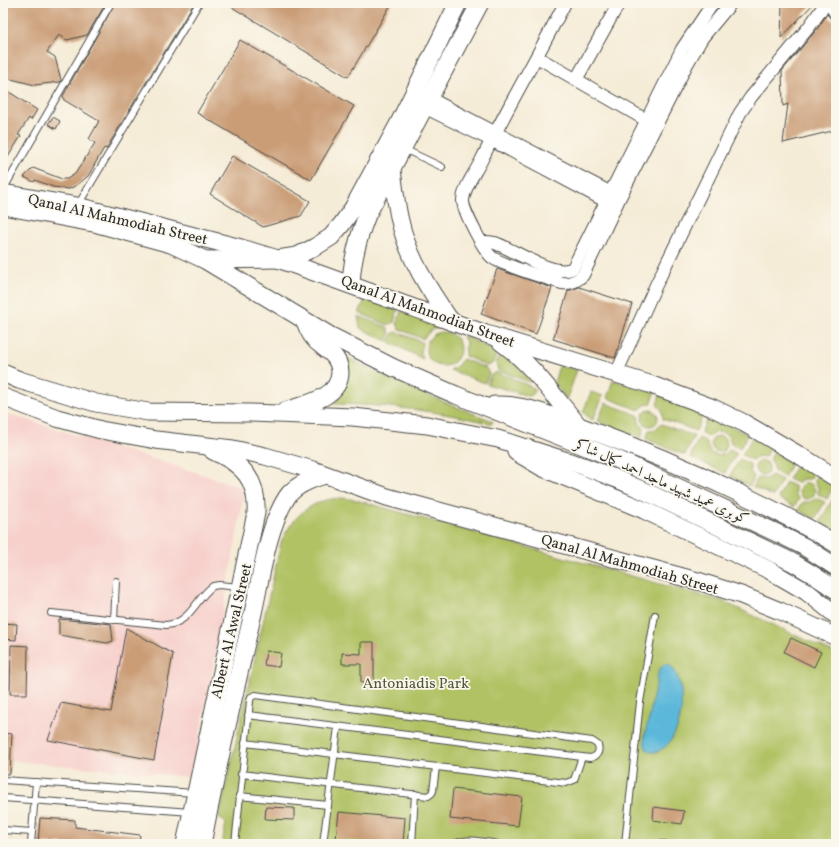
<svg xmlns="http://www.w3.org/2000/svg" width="839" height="847" viewBox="0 0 839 847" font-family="Vollkorn,Amiri,serif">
	<rect width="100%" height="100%" fill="#fbf7ec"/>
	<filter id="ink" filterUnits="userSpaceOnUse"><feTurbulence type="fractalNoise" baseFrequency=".025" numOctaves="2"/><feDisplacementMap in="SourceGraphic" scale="8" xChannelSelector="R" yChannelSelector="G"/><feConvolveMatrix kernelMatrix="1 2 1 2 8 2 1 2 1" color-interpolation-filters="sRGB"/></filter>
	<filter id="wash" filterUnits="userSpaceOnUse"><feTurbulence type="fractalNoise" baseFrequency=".012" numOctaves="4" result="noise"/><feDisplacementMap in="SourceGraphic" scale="16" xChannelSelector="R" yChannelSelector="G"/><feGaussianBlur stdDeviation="0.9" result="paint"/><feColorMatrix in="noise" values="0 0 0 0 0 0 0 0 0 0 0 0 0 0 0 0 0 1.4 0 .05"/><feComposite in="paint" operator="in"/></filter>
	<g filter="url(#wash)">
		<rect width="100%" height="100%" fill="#f5ecd7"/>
		<polygon fill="#f7d0cc" points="3,412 245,488 211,680 191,777 3,760"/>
		<g fill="#b1c265" stroke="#6e7648">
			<polygon points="365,299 398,309 394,322 388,325 359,313"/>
			<polygon points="401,311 443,327 431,330 423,339 399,329 397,323"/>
			<polygon points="358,316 387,327 390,333 387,341 360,328"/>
			<circle cx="443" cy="349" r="17"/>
			<polygon points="397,332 422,342 421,353 423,359 389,342 392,334"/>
			<polygon points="462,335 497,352 493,363 487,366 465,356 466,342"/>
			<polygon points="500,354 509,358 532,381 529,382 498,370 496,364"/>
			<path d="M344,356C393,381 442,402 493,421L492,424C440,411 388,405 334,404C347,390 353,374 344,356Z"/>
			<polygon points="463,359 486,368 489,374 485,383 450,370 457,366"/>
			<polygon points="560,366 577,370 567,399 554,383 558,369"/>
			<polygon points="497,372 534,388 535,391 532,395 528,396 487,384 491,375"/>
			<polygon points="613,380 655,393 651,404 645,405 639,410 607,398"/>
			<polygon points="591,392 603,396 593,420 589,418 583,412"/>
			<polygon points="660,395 704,413 696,431 663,419 662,410 657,405"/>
			<polygon points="605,403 638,415 639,423 644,428 641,438 598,421"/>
			<circle cx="650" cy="418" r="8"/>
			<path d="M709,415L748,435L740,448L731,444C730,432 717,428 709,437L701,433Z"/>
			<polygon points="661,424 694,436 685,455 646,439 649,430 654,430"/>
			<circle cx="719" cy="444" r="8"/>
			<path d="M699,438L707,442C707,455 720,460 729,450L737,453L725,473L690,457Z"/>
			<polygon points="752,438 771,448 765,457 759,456 752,460 742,455"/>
			<polygon points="775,450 793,460 784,477 774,471 774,465 770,459"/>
			<polygon points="740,459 750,464 750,471 754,477 750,486 730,476"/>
			<circle cx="762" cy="468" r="7"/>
			<polygon points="798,463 814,473 810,479 803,479 797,483 788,479"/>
			<polygon points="772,475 782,480 773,496 753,487 758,478 766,479"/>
			<polygon points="817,475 834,485 827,499 818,494 818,487 814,481"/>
			<polygon points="786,482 795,487 795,494 799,499 794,507 778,498"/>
			<circle cx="807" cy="491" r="8"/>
			<polygon points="836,493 836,533 820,522"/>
			<path d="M343,498L356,500L722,601L836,654V844H222L226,823L219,817L281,543C292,516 313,498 343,498Z"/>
			<polygon points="816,498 825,502 815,519 798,510 803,502 810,502"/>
		</g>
		<path fill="#5cb8da" stroke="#447282" d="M665,664L670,665C675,670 678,677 680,684C684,704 681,733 665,747C661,750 656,753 651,752C647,751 646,749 645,745C642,734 650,721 651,709C652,702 653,696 655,689C658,679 656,670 665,664Z"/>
		<g id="blocks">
			<g fill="#ca9d77">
				<polygon points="3,3 106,3 87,35 67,40 59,35 47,52 55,57 61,80 60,82 35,85 3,77"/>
				<polygon points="115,3 194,3 106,149 104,148 88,176 77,185 69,189 53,187 35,180 34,182 24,177 33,168 62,179 67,179 75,174 95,143 89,139 99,121 64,100 63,96"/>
				<polygon points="225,3 392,3 348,77"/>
				<polygon points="782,3 814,3 781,38"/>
				<polygon points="827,14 832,20 836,21 836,130 783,143 788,104 783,106 782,71 818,28"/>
				<polygon points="240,40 354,106 311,180 197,113"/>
				<polygon points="3,88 37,110 31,120 29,118 18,135 21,136 3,165"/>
				<polygon points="53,117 60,121 56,129 48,124"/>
				<polygon points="232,156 310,201 301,216 263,227 210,194"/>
				<polygon points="497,269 552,288 536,334 481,314"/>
				<polygon points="579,287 632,304 615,358 553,339 568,291"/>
				<polygon points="59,619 111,624 113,641 107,643 59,635"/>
				<polygon points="3,623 17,624 16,640 3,639"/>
				<polygon points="126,628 173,654 154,760 48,740 61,703 111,712"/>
				<polygon points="791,638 821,652 814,667 784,652"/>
				<polygon points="361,642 374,642 374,683 361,683 361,664 342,664 342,653 361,654"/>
				<polygon points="11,645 28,646 27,694 10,694"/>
				<polygon points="266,651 281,653 279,667 264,665"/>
				<polygon points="3,733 12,734 10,774 3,774"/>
				<polygon points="453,789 522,797 518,826 450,819"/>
				<polygon points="266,807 294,808 294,820 265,819"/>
				<polygon points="654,807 684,811 682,824 653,820"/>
				<polygon points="339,812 405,818 403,844 389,844 336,839"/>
				<polygon points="40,818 75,820 75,827 140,835 139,844 38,844"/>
			</g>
		</g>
	</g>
	<g filter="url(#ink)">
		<use href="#blocks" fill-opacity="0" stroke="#494845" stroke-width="1"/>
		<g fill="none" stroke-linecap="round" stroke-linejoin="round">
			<defs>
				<g id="lane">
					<polyline points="404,149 442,167"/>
					<polyline points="3,190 111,3"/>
					<polyline points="78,205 199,3"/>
					<path d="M51,613L166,625C191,623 195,599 213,586L219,585L239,587"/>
					<polyline points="114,620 116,581"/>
					<polyline points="245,743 566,783 574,780 582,757"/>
					<polyline points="241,774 428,796 432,793 433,791 436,767"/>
					<polyline points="3,780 195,793"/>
					<polyline points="239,796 328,805"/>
					<polyline points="3,798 191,812"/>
					<polyline points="3,830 32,832"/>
					<polyline points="31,844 36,782"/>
					<path d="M235,844L250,701L251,697L255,695L592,741L598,745C600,752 597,757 590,758L248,715"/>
					<polyline points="323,844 338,727"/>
					<polyline points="412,844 415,794"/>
					<path d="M455,844C467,837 484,842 497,844"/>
					<polyline points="625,844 640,702 655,615"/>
					<polyline points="661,844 665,844"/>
				</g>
				<g id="street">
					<path d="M565,3C538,56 507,108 481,161C475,173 464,187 463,200C462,209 485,253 493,258C499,262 506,264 513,267C529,273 545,278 562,283C571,284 577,281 583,275L620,197L687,64L702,38L731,3"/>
					<polyline points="829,3 836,14"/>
					<polyline points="537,57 653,124"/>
					<polyline points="577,78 619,3"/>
					<polyline points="429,98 619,197"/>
					<polyline points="424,107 491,140 613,205"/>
					<path d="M482,242C486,242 491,242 495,243C513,249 556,279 573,268L682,49L713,3"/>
					<polyline points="616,374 656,285 740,113 751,97 809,27 826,3"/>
				</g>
				<g id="secondary">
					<path d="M392,169C394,186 396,204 400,221C408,257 429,290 450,320"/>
					<polyline points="3,193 77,206 241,248 278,259 486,334 649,384 713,408 744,423 804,458 836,478"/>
					<polyline points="3,206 98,224 171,244 205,260 329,335 394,368 456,395 619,460 779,534 805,547 836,567"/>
					<polyline points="205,260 278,259 297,256 315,247 331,237 342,224 353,208 399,123 458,3"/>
					<path d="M351,284C352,260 358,238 367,215L480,3"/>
					<path d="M501,342C532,364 554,396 578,425"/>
					<polyline points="3,373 19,380 96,403 148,412 251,413 353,417 427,425 498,439 583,466 617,479 653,495 792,562 812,574 836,590"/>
					<polyline points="3,397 57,418 101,430 156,440 233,449 265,456 313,470 387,497 701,582 741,595 780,611 836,637"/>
					<path d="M494,405C527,404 556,418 587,429C639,448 689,469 739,493C772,509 805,525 836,544"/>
					<path d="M285,411C304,404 339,399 340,373C340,366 337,359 332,354C329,351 325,349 322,346C313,340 308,331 305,321"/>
					<polyline points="516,452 543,468 644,510 769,570 807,592 836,615"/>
					<path d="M185,844L256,513C258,480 243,464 213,451"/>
					<path d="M202,844C217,767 235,690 253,613C261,578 267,528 287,497C295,485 311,479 325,475"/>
				</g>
			</defs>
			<use href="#lane" stroke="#494845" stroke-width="8"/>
			<use href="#street" stroke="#494845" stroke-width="14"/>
			<use href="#secondary" stroke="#494845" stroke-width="19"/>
			<use href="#lane" stroke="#fff" stroke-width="6"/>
			<use href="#street" stroke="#fff" stroke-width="12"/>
			<use href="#secondary" stroke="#fff" stroke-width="17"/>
		</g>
	</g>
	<g text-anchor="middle" stroke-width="3.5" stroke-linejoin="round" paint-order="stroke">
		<g font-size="15" fill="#2b2b2b" stroke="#fbf7ec">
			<text transform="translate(118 219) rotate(13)" y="5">Qanal Al Mahmodiah Street</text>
			<text transform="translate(428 311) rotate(20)" y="5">Qanal Al Mahmodiah Street</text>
			<text transform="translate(662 481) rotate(24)" y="5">كوبرى عميد شهيد ماجد احمد كمال شاكر</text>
			<text transform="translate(630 564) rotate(16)" y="5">Qanal Al Mahmodiah Street</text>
			<text transform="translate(231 631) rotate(-77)" y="5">Albert Al Awal Street</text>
		</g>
		<g font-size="15" fill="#53583c" stroke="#fbf7ec">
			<text x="416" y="688">Antoniadis Park</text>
		</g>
	</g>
	<rect width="839" height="847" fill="none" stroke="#fbf7ec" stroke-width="16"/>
</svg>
